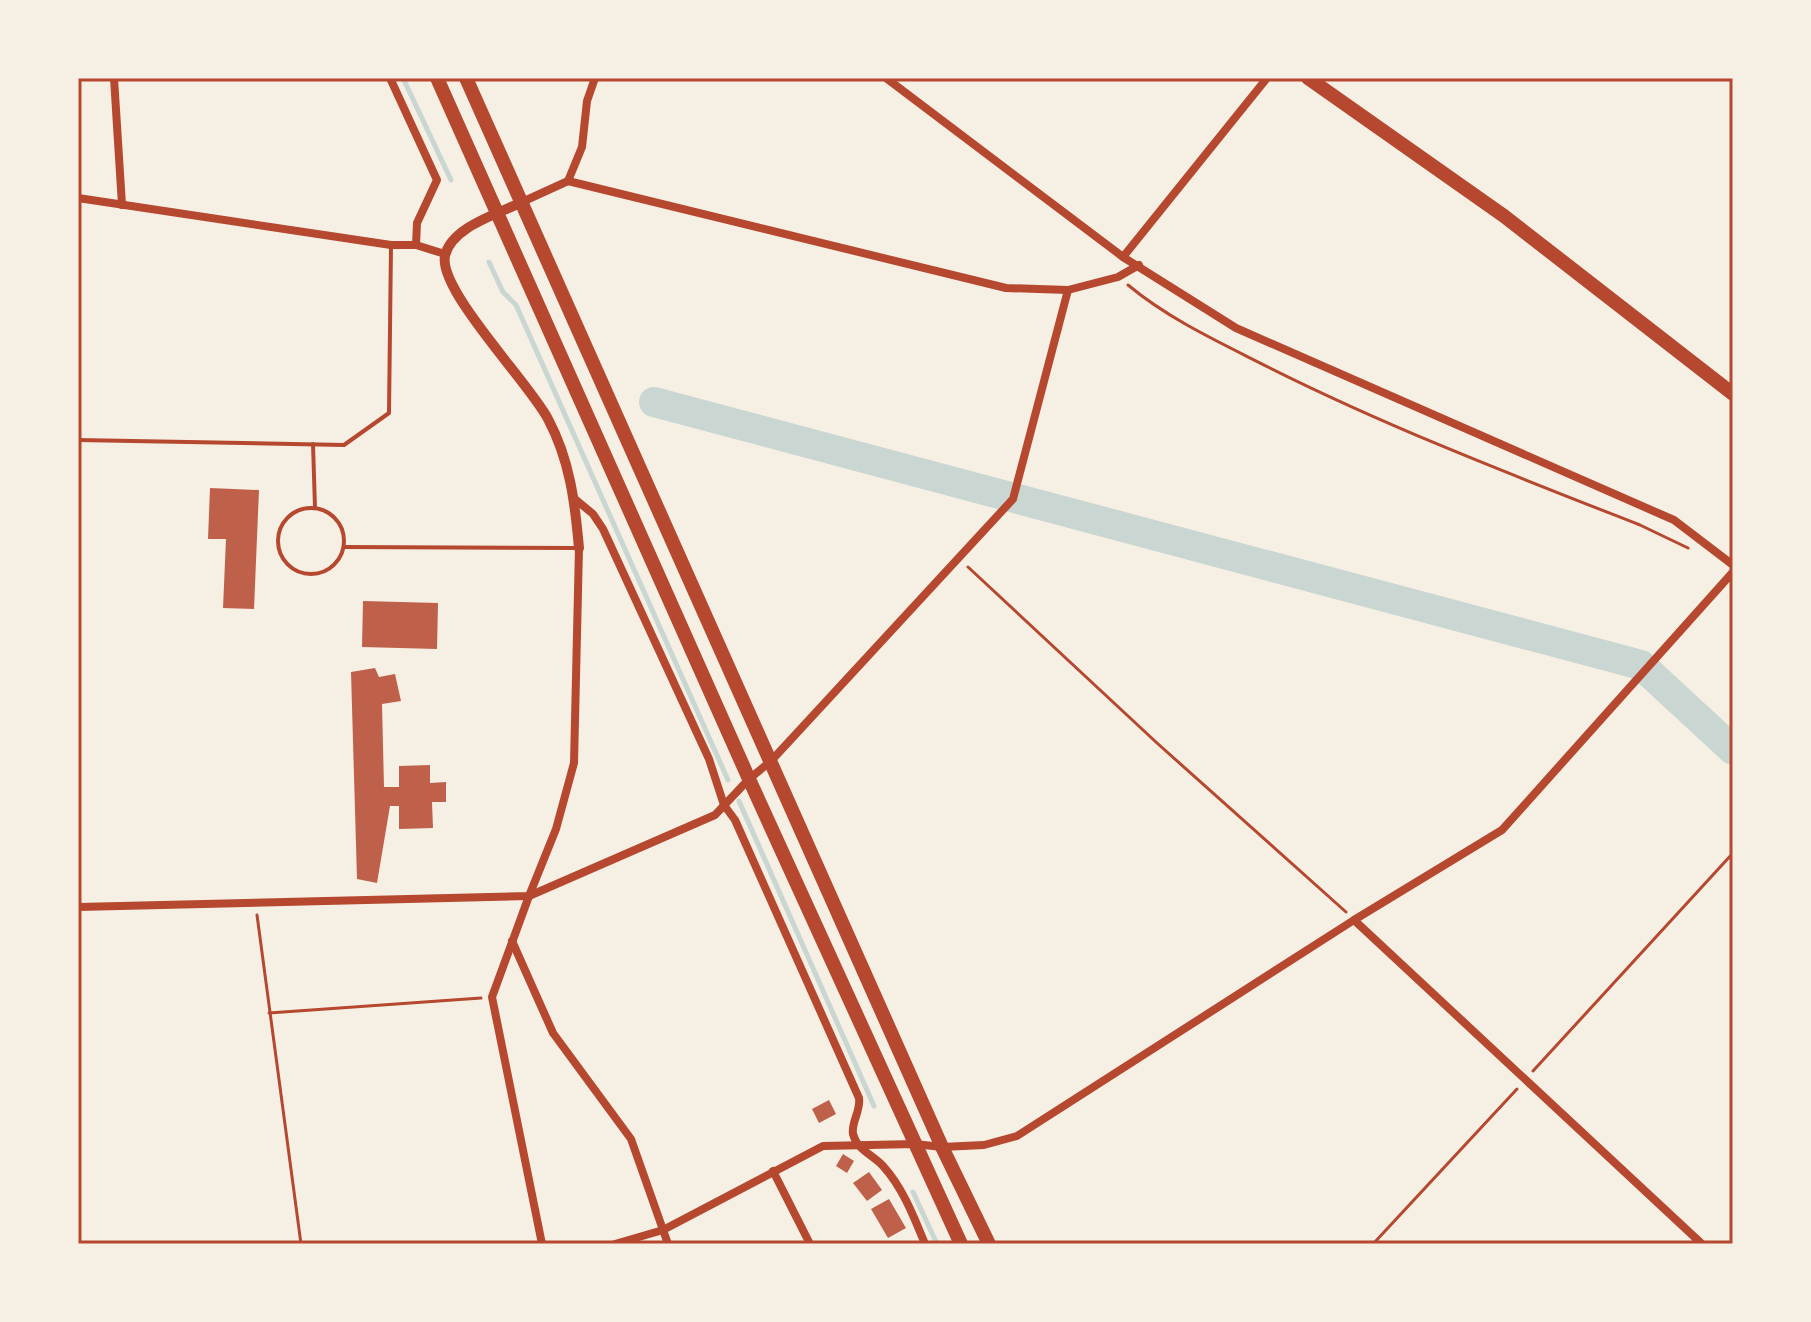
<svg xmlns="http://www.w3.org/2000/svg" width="1811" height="1322" viewBox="0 0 1811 1322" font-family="'Noto Sans',sans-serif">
	<rect width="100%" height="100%" fill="#f6efe4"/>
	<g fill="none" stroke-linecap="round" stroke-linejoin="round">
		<g stroke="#c9d6d2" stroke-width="5">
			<polyline points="403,78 451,180"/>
			<polyline points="489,262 503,292 516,305 728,780"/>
			<polyline points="739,801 874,1106"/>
			<polyline points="913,1192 937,1244"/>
		</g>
		<polyline stroke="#c9d6d2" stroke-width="30" points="654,402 1641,665 1733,750"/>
	</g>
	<g fill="#bf614a">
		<polygon points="210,488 259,490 254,609 223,608 226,539 208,539"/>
		<polygon points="363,601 438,603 437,649 362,647"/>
		<polygon points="375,668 379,677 395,674 401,701 382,704 384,787 399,787 399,766 430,765 430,783 446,782 446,802 432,802 433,828 399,829 399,806 390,806 377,883 357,879 351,672"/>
		<polygon points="829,1100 836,1114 819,1123 812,1109"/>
		<polygon points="843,1154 854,1161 847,1173 836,1166"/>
		<polygon points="869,1172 882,1190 867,1201 853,1183"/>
		<polygon points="889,1199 906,1228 888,1238 871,1209"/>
	</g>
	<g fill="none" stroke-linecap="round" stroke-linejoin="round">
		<g stroke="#b5482f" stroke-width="3">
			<path d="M1128,285C1170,320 1221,343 1270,368C1390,428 1515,476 1640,525L1688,548"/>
			<polyline points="968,567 1157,743 1346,912"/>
			<polyline points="257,915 301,1244"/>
			<polyline points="269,1013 481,998"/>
			<polyline points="1533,1071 1733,853"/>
			<polyline points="1373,1244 1517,1089"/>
		</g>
		<g stroke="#b5482f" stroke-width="4">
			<polyline points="78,440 344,445 389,413 391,245"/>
			<polyline points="313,444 315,508"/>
			<circle cx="311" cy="541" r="33"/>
			<polyline points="344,547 576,548"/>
		</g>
		<g stroke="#b5482f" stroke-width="8">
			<polyline points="114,78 122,205"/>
			<polyline points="390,78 437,180 417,223 416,245"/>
			<polyline points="886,78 1123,257 1236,328 1674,520 1733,565"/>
			<polyline points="568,181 1006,288 1068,290 1118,277 1139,265"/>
			<polyline points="78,198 391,245 416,245 445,254"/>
			<polyline points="522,202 568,181 582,147 587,101 595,78"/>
			<polyline points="1123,257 1267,78"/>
			<path d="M575,499L593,514L603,529L709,759L724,805L735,820L859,1098C861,1111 851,1122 853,1134C857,1150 873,1155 883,1166C903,1188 914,1217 925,1244"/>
			<polyline points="78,907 529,896 715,815 749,779 771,761 1013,499 1068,290"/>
			<polyline points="1354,920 1702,1244"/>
			<polyline points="512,941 553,1033 631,1139 668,1244"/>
			<polyline points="773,1171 810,1244"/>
			<polyline points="542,1244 492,997 529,896 556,829 574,763 579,548"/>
			<polyline points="615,1244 663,1230 823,1146 915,1144 942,1147 984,1145 1017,1136 1354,920 1502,830 1733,572"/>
		</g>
		<path stroke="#b5482f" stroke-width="10" d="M522,202C498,214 451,227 445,256C438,290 530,384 548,419C570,460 575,503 579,548"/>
		<g stroke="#b5482f" stroke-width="14">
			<polyline points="437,78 749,779 961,1244"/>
			<polyline points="466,78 942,1147 989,1244"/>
			<polyline points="1308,78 1504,216 1733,394"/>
		</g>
	</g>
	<rect width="1811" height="1322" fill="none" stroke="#f6efe4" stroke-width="160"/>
	<rect x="80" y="80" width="1651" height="1162" fill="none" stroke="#b5482f" stroke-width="3"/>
</svg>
